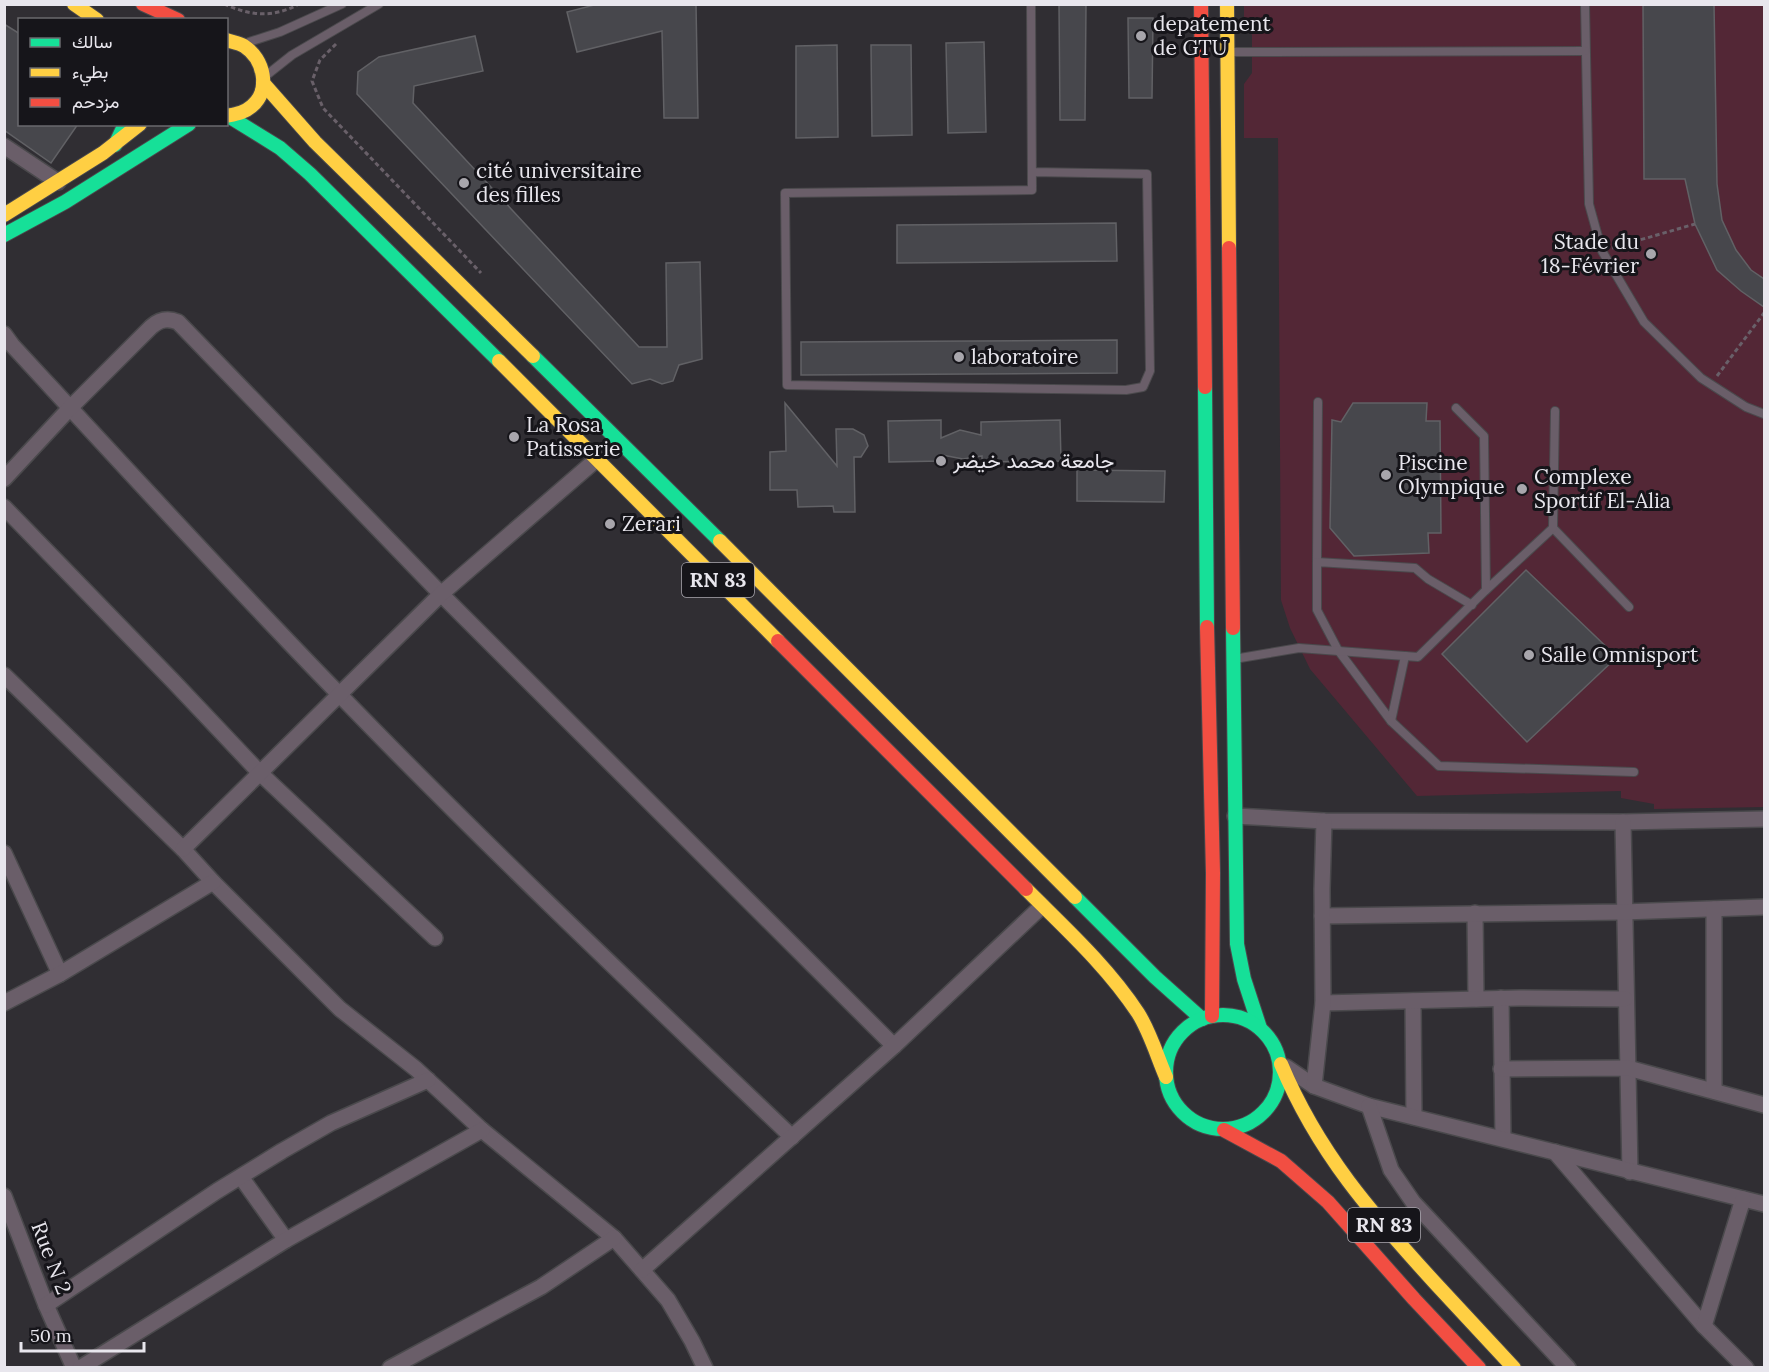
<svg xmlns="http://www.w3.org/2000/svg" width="1769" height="1372" viewBox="0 0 1769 1372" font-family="Lora,Vazirmatn,serif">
	<rect width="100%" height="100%" fill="#302e33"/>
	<polygon fill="#532736" points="1244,5 1764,5 1764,807 1654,809 1654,804 1621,798 1621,791 1417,796 1310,669 1290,628 1281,600 1278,138 1244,138 1244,84 1252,73 1252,35 1244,23"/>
	<g fill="#47474c" stroke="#616165" stroke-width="1.5">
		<polygon points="598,4 696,4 698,118 664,118 662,31 577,52 567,12"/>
		<polygon points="1059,4 1086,4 1085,120 1060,120"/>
		<polygon points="1643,4 1714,4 1717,184 1722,220 1736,250 1751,270 1764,279 1764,307 1741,291 1717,270 1695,224 1685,179 1644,179"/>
		<polygon points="1128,18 1153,18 1152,98 1129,98"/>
		<polygon points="4,24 20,34 20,124 78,124 51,163 4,130"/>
		<polygon points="475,36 483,71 414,86 413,103 639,347 667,347 666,263 700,262 702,359 679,365 673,381 662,384 650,379 632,384 357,94 358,72 379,57"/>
		<polygon points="984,42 986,132 948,133 946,43"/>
		<polygon points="837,45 838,137 796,138 796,46"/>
		<polygon points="871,45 911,45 912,135 872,136"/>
		<polygon points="1116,223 1117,261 897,263 897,225"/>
		<polygon points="1117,340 1117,373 801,375 801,342"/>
		<polygon points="785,403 837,466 836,429 853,429 864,435 868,446 861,457 854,457 855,512 834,512 833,506 798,507 797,490 770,490 770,452 786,451"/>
		<polygon points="1353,403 1427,403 1426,421 1440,421 1441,533 1428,533 1429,553 1354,556 1330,528 1332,420 1341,422"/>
		<polygon points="941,420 941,438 960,430 981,435 981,422 1060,420 1061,461 982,462 982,456 963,459 942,455 942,461 889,462 888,421"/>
		<polygon points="1077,470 1165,471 1164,502 1077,501"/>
		<polygon points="1526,570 1617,657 1527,742 1442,654"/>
	</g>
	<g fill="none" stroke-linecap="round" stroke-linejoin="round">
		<defs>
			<g id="lane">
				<polyline points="1031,4 1032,190 785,193 787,385 1126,390 1143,387 1150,371 1147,174 1032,172"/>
				<polyline points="1585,4 1589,204 1602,251 1644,322 1701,378 1746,407 1764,414"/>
				<polyline points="249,42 280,32 342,4"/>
				<polyline points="1229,52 1585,51"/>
				<polyline points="268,74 292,55 379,4"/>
				<polyline points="1553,528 1629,607"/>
				<polyline points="1317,562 1318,402"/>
				<polyline points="1486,590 1553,528 1555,411"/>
				<polyline points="1405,656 1391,721 1338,650 1317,610 1317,562 1415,568 1428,579 1472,605"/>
				<polyline points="1234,659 1299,648 1418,657 1486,590 1484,436 1456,408"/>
				<polyline points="1391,721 1439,766 1634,772"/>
			</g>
			<g id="street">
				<polyline points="4,146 58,182"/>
				<path d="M4,334L12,345C119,461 226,578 336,691C484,844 638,990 792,1137"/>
				<path d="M4,479L70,408L151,327C160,319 168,318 178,322L441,594L894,1046"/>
				<polyline points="4,507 173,681 260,773 435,938"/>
				<polyline points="4,675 183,849 213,882 340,1009 416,1069 482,1130 614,1238 668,1300 692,1341 705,1368"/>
				<polyline points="1235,816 1324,821 1623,822 1764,819"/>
				<polyline points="1623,822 1630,1172"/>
				<polyline points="183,849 441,594 597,459"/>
				<polyline points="4,853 60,974"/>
				<polyline points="1475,913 1476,999"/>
				<polyline points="1322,916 1623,912 1764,907"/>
				<polyline points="1501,998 1503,1138"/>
				<polyline points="1413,1001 1414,1117"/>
				<polyline points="4,1003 60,974 213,882"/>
				<polyline points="1323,1003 1519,998 1625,999"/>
				<polyline points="1286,1067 1314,1086 1369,1106 1764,1204"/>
				<polyline points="1501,1069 1628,1068 1764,1105"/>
				<polyline points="1314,1086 1323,1003 1322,889 1324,821"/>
				<polyline points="1714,1091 1714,909"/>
				<polyline points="1369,1106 1391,1170 1413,1202 1568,1368"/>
				<polyline points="1555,1152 1704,1326 1746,1368"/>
				<polyline points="241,1177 286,1240"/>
				<polyline points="4,1196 46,1305 74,1368"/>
				<polyline points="642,1270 894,1046 1042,906"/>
				<polyline points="46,1305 217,1191 282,1151 331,1123 428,1080"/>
				<polyline points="1704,1326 1743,1199"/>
				<polyline points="80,1368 286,1240 482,1130"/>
				<polyline points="390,1368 541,1287 614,1238"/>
			</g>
			<g id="fast">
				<polyline points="230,117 280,148 310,174 499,361"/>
				<polyline points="115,145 125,124"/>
				<polyline points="4,235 65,202 189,124"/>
				<polyline points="533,356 720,541"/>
				<polyline points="1205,387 1207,627"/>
				<polyline points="1233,628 1237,944 1244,979 1260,1028"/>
				<polyline points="1075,897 1155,977 1202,1019"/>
				<circle cx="1223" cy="1072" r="57"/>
			</g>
			<g id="slow">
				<polyline points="74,4 97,20"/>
				<polyline points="1227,4 1229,248"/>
				<path d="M226,40C232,42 239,43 244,46C264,59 271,90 252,106C244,113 236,114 226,116"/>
				<polyline points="263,83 315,142 533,356"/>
				<polyline points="4,215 103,153 140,124"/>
				<polyline points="499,361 778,641"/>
				<polyline points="720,541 1075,897"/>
				<path d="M1026,889C1065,928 1107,966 1138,1013C1150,1032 1157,1056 1166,1077"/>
				<path d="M1281,1064C1318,1153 1372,1214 1436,1284C1462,1312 1488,1340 1514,1368"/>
			</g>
			<g id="jam">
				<polyline points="143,4 178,20"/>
				<polyline points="1201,4 1205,387"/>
				<polyline points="1229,248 1233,628"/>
				<polyline points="1207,627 1213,873 1212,1016"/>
				<polyline points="778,641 1026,889"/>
				<polyline points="1224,1130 1281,1161 1328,1202 1414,1299 1479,1368"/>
			</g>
		</defs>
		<use href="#lane" stroke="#4a494c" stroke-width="10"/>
		<use href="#street" stroke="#4a494c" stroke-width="18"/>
		<use href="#fast" stroke="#4a494c" stroke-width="16"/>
		<use href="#slow" stroke="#4a494c" stroke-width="16"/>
		<use href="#jam" stroke="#4a494c" stroke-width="16"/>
		<g stroke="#696069" stroke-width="3" stroke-dasharray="4.5 3" stroke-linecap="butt">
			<path d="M224,4C251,16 273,18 299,4"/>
			<polyline points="336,44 320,60 312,81 323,108 481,273"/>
			<polyline points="1612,248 1695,224"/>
			<polyline points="1717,376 1764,313"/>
		</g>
		<use href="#lane" stroke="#6a5e69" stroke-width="8"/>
		<use href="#street" stroke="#6a5e69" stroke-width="15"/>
		<use href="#fast" stroke="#16e098" stroke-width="14"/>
		<use href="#slow" stroke="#ffcf43" stroke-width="14"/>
		<use href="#jam" stroke="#f24e42" stroke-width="14"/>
	</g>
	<g fill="#a8a6ac" stroke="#16151a" stroke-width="2">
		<circle cx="1141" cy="36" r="6"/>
		<circle cx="464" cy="183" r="6"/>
		<circle cx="1651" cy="254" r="6"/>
		<circle cx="959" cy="357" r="6"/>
		<circle cx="514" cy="437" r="6"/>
		<circle cx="941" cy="461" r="6"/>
		<circle cx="1386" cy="475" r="6"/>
		<circle cx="1522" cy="489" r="6"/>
		<circle cx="610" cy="524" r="6"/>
		<circle cx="1529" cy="655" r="6"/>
	</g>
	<g text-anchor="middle" stroke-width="6" stroke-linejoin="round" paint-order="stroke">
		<g fill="#16151a" stroke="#a9a7ae" stroke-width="1.5">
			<rect x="682" y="563" width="72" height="34" rx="4.5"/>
			<rect x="1348" y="1208" width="72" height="34" rx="4.5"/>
		</g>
		<g font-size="20" font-weight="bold" fill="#e8e6ed">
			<text x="718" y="587">RN 83</text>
			<text x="1384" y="1232">RN 83</text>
		</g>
		<g font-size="21" fill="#e8e6ed" stroke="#16151a" text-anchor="start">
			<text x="1153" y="31">depatement<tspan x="1153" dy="24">de GTU</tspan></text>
			<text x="476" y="178">cité universitaire<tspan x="476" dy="24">des filles</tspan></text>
			<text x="1639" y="249" text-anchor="end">Stade du<tspan x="1639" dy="24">18-Février</tspan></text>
			<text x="971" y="364">laboratoire</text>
			<text x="526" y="432">La Rosa<tspan x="526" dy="24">Patisserie</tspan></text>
			<text x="953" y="468">جامعة محمد خيضر</text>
			<text x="1398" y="470">Piscine<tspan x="1398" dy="24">Olympique</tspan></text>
			<text x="1534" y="484">Complexe<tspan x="1534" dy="24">Sportif El-Alia</tspan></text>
			<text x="622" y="531">Zerari</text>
			<text x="1541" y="662">Salle Omnisport</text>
		</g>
		<g font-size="21" fill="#e8e6ed" stroke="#16151a">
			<text transform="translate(51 1258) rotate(69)" y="7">Rue N 2</text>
		</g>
	</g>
	<rect width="1769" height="1372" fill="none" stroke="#e8e6ed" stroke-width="12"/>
	<rect x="18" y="18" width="210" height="108" fill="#16151a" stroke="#6a696e" stroke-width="1.5"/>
	<rect x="30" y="38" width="30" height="9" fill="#16e098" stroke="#6a696e" stroke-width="1.5"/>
	<text x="72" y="48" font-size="18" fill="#e8e6ed">سالك</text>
	<rect x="30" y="68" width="30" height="9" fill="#ffcf43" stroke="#6a696e" stroke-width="1.5"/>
	<text x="72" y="78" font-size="18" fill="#e8e6ed">بطيء</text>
	<rect x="30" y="98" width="30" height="9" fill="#f24e42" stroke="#6a696e" stroke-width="1.5"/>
	<text x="72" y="108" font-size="18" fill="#e8e6ed">مزدحم</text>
	<path d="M21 1342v9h123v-9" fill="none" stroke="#e8e6ed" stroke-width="3"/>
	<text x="30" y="1342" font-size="18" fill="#e8e6ed" stroke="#16151a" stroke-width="4.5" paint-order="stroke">50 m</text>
</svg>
